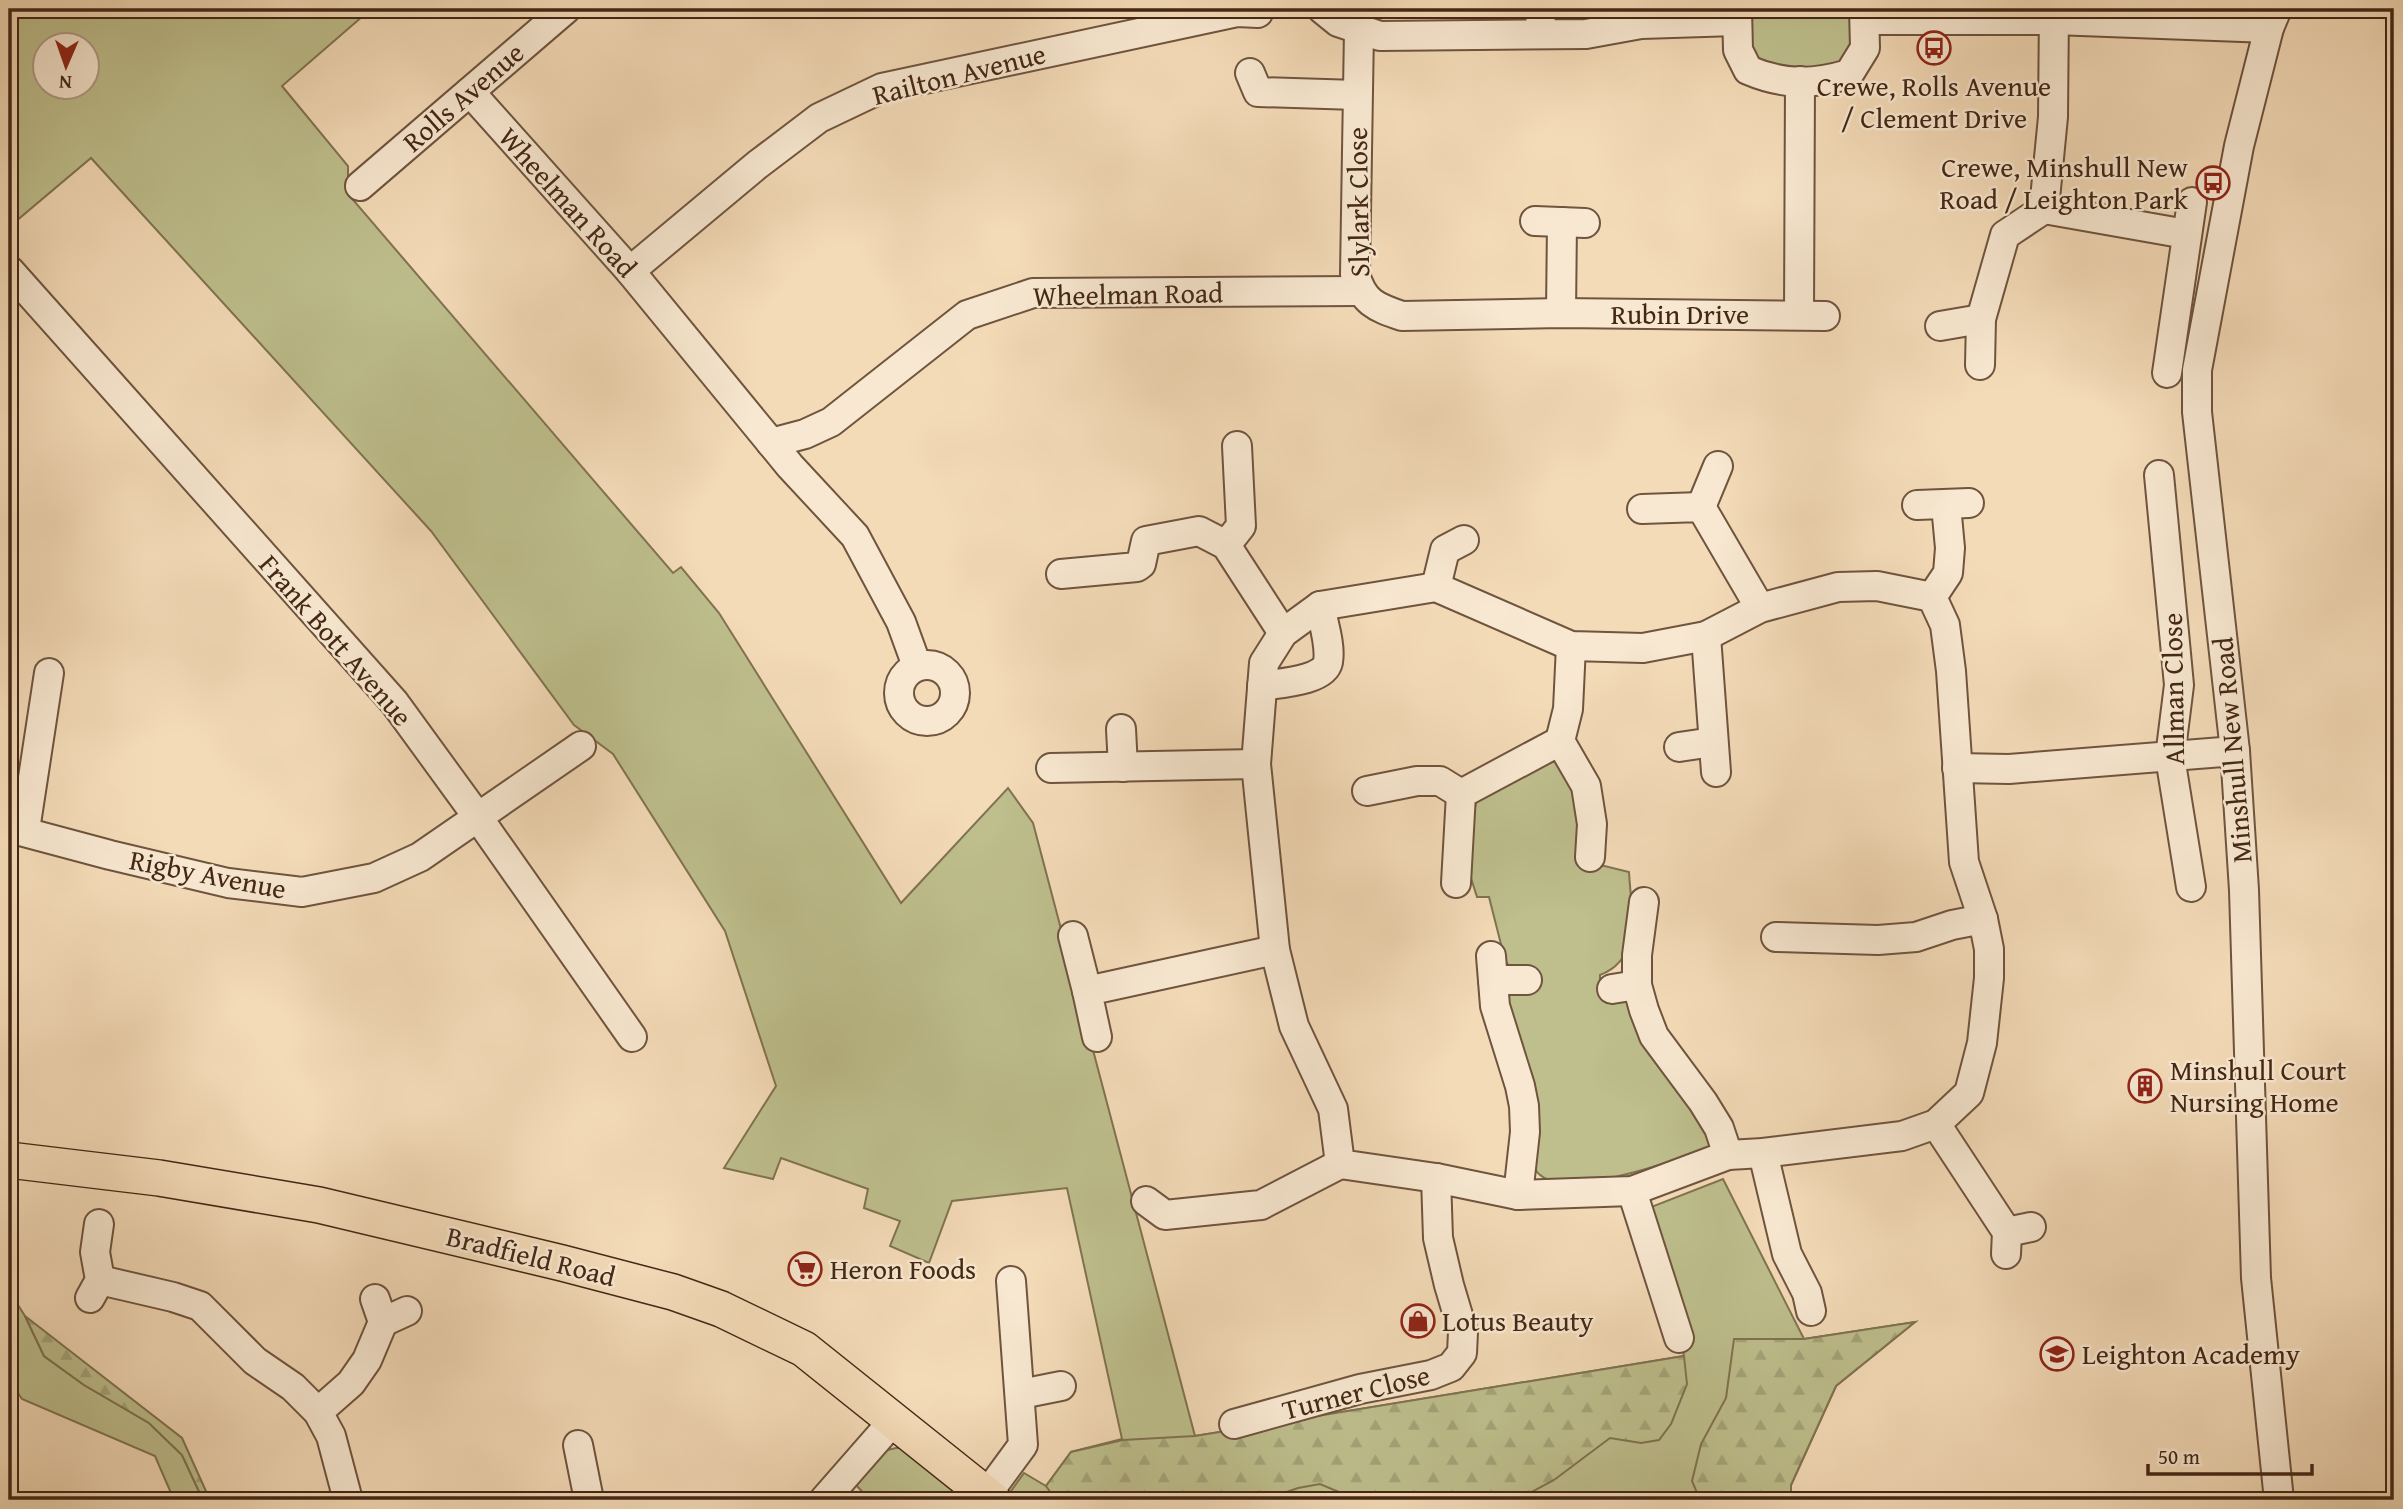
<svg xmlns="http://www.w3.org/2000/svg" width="2403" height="1509" viewBox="0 0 2403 1509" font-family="'Gentium Book Plus',serif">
	<defs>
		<pattern id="forest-firs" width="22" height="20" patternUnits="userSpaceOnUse" patternTransform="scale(1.75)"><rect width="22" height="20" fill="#bebf8d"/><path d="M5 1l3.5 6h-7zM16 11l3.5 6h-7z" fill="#a4a479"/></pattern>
	</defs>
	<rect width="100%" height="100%" fill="#f4dbb8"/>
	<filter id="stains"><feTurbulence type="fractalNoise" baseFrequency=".00286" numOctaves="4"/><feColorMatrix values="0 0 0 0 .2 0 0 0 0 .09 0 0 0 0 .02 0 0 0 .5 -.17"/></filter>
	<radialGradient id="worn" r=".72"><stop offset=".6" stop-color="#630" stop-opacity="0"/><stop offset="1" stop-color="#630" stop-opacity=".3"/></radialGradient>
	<g fill="#bebf8d" stroke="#807351" stroke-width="2" fill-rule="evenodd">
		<path d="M9,9H215L219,12L224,9H371L282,86L348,166V194L673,573L681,567L719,613L901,903L1008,788L1033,823L1195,1436L1684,1356L1646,1209L1723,1179L1804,1339L1915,1322L1836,1386L1791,1485V1500H1019L1011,1491L1024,1473L1046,1486L1071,1452L1122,1439L1067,1188L952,1201L929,1263L890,1246L900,1221L864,1208L868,1189L781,1158L773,1179L724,1168L776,1086L725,931L613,754L574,725L431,531L91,158L9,227ZM46,46H88V88H46Z"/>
		<path d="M1748,9H1853L1850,49L1837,67C1816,68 1762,78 1753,54C1748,41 1749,22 1748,9Z"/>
		<path d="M1559,759L1578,788L1580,860L1629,872C1631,909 1643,959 1600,975V994L1624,997L1633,1007L1713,1139L1708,1149C1675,1160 1555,1205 1535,1169C1535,1143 1540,1107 1534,1082C1529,1057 1511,1036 1506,1012C1502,996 1519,979 1505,960L1489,897H1477L1464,856L1478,794Z"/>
		<polygon points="9,1291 25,1316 44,1356 84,1385 149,1423 182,1455 203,1500 174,1500 155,1456 22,1399 9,1380"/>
		<polygon points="896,1448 908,1448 969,1500 870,1500 854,1483 883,1451"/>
	</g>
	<g fill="url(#forest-firs)" stroke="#807351" stroke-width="2">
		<polygon points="25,1316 182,1438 210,1500 203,1500 182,1455 149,1423 84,1385 44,1356"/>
		<polygon points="1915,1322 1836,1386 1791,1485 1791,1500 1700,1500 1692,1481 1701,1444 1726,1398 1734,1339 1804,1339"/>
		<polygon points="1684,1356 1687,1384 1671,1424 1659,1440 1641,1443 1610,1438 1554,1480 1517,1500 1358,1500 1320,1484 1298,1488 1264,1500 1056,1500 1046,1486 1071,1452 1123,1440 1195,1436"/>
	</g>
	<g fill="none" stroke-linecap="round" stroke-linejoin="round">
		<defs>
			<g id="minor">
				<polyline points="1322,9 1338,22 1380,36 1586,34 1641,24 1736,21"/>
				<path d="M1737,9L1738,50L1748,70C1783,85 1812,85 1849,74L1865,48L1864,9"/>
				<polyline points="2277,9 2269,28 2239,146 2197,370 2197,412 2235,751 2244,890 2256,1278 2279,1500"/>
				<polyline points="1865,20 2054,20 2269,28"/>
				<path d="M1359,30L1355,274C1363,302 1375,307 1402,316L1561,313L1825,316"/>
				<polyline points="1540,34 1541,9"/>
				<polyline points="1250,73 1258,92 1357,95"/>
				<polyline points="470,92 630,271 790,466 855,536 901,622 917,666"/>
				<polyline points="360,186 566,9"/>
				<polyline points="2044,209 2186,234"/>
				<polyline points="1535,221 1585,223"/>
				<polyline points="9,270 394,702 477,816 632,1037"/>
				<polyline points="630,271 757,165 819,118 882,88 1237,12 1258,13"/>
				<polyline points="1561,313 1562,222"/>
				<polyline points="1799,315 1800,81"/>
				<polyline points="1940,326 1981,319"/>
				<polyline points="1980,365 1981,319 2005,235 2044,209 2053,117 2054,9"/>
				<polyline points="2167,373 2192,202"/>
				<polyline points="771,443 805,434 831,422 967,315 1033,293 1360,291"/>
				<polyline points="2159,475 2179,685 2170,757 2191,887"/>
				<polyline points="1917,505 1969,503"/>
				<polyline points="1701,507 1718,466"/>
				<polyline points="1642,509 1701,507 1760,608"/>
				<polyline points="1226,545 1241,526 1237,446"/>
				<polyline points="1061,574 1137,567 1141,564 1146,541 1199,531 1226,545 1283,633"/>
				<polygon points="1877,586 1932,597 1945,625 1951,671 1964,862 1983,919 1989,949 1989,978 1982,1043 1969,1093 1936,1124 1902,1136 1763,1153 1728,1155 1632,1191 1518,1195 1436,1178 1340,1164 1333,1109 1294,1026 1275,950 1256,764 1264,663 1283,633 1320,606 1436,587 1571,646 1643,648 1706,636 1760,608 1838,587"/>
				<polyline points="1436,587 1445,550 1464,540"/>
				<polyline points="1932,597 1948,573 1950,548 1946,505"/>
				<polyline points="1706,636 1716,772"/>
				<polyline points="1571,646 1568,709 1560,741 1586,786 1592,824 1590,857"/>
				<circle cx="927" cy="693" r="28"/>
				<path d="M1262,686C1279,683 1324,681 1328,662C1331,645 1323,622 1320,606"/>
				<polyline points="1121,729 1123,767"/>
				<polyline points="1679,747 1713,742"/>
				<polyline points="1051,768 1256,764"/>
				<polyline points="1957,768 2009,769 2235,751"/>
				<polyline points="1367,791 1417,781 1440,781 1461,794"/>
				<polyline points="9,828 110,855 228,883 302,892 374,878 420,857 581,746"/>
				<polyline points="25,830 49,673"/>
				<polyline points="1456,883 1461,794 1560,741"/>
				<polyline points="1644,902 1637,955 1637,985 1644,1010 1654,1036 1703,1102 1719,1128 1728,1155"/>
				<polyline points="1073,936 1087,991"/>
				<polyline points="1776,937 1878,940 1916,937 1952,925 1983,919"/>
				<polyline points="1491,956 1495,1006 1520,1086 1524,1106 1525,1132 1518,1195"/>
				<polyline points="1493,980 1527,980"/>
				<polyline points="1612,989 1637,985"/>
				<polyline points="1097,1037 1087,991 1275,950"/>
				<polyline points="1936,1124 2007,1232 2006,1254"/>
				<polyline points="1763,1153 1787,1254 1807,1293 1811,1311"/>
				<polyline points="1632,1191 1679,1338"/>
				<polyline points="1146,1201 1165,1215 1261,1205 1340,1164"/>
				<polyline points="2007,1232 2031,1227"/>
				<polyline points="100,1280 173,1297 200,1306 255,1361 293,1387 318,1412 331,1436 348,1500"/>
				<polyline points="90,1298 100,1280 95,1252 99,1224"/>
				<polyline points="383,1322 407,1311"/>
				<polyline points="1021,1394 1061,1386"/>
				<polyline points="318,1412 351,1383 367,1360 383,1322 375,1299"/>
				<polyline points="1234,1424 1360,1389 1431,1375 1451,1367 1462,1353 1463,1332 1449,1285 1438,1238 1436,1178"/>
				<polyline points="578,1445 589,1500"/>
				<polyline points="987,1494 1023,1445 1011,1281"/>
				<polyline points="824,1500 894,1420"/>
			</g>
			<polyline id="major" points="9,1160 159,1178 319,1205 562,1263 673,1292 721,1309 804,1349 993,1500"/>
		</defs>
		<use href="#minor" stroke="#6f543e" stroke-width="32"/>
		<use href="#major" stroke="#432715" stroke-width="38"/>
		<use href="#minor" stroke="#f8e8d1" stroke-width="28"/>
		<use href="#major" stroke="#f4dbb8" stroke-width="35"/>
	</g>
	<defs>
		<symbol id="bus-ring" viewBox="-11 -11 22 22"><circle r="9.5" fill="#f8e8d1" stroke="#8f2418" stroke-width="1.5"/><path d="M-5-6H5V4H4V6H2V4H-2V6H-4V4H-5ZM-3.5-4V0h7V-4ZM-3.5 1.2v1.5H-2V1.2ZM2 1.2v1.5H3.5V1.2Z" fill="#8f2418"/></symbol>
		<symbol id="building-ring" viewBox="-11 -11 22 22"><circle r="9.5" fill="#f8e8d1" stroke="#8f2418" stroke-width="1.5"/><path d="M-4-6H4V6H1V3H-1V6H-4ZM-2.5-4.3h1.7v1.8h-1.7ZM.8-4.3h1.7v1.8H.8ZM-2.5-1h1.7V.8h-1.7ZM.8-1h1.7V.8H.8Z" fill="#8f2418"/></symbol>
		<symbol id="supermarket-ring" viewBox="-11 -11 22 22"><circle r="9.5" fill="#f8e8d1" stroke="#8f2418" stroke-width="1.5"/><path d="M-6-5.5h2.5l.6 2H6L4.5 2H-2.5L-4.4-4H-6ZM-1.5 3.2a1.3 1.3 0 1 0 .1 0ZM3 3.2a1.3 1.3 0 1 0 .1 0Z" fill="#8f2418"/></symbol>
		<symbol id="shop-ring" viewBox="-11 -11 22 22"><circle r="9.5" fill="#f8e8d1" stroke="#8f2418" stroke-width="1.5"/><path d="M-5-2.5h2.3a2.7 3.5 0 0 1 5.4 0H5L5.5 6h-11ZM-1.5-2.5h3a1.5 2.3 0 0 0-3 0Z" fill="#8f2418"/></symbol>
		<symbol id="school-ring" viewBox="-11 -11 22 22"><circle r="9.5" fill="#f8e8d1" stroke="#8f2418" stroke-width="1.5"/><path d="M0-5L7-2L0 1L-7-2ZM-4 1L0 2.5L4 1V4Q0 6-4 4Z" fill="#8f2418"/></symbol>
	</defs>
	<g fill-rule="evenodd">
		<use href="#bus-ring" x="1915" y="29" width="38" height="38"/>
		<use href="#bus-ring" x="2194" y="164" width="38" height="38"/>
		<use href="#building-ring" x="2126" y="1067" width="38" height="38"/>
		<use href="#supermarket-ring" x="786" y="1250" width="38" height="38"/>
		<use href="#shop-ring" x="1399" y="1302" width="38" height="38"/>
		<use href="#school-ring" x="2038" y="1335" width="38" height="38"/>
	</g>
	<g text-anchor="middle" stroke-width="5" stroke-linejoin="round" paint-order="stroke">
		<g font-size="28" fill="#432715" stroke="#f8e8d1">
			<text transform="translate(959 74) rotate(-14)" y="10">Railton Avenue</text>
			<text transform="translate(463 97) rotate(-41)" y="10">Rolls Avenue</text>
			<text transform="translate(568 202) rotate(48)" y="10">Wheelman Road</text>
			<text transform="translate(1358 202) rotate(-91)" y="10">Slylark Close</text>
			<text transform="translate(1128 294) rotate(-1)" y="10">Wheelman Road</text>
			<text x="1680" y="324">Rubin Drive</text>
			<text transform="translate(336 640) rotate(49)" y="10">Frank Bott Avenue</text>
			<text transform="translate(2173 689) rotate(-91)" y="10">Allman Close</text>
			<text transform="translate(2232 750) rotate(-95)" y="10">Minshull New Road</text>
			<text transform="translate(208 874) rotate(11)" y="10">Rigby Avenue</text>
			<text transform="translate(531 1256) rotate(14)" y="10">Bradfield Road</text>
			<text transform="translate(1356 1392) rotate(-14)" y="10">Turner Close</text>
		</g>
		<g font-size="28" fill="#432715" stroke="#f8e8d1" text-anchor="start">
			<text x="1934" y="96" text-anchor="middle">Crewe, Rolls Avenue<tspan x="1934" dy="32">/ Clement Drive</tspan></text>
			<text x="2188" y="177" text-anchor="end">Crewe, Minshull New<tspan x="2188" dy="32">Road / Leighton Park</tspan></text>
			<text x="2170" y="1080">Minshull Court<tspan x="2170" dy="32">Nursing Home</tspan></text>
			<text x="830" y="1279">Heron Foods</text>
			<text x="1442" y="1331">Lotus Beauty</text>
			<text x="2082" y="1364">Leighton Academy</text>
		</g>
	</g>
	<rect width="2403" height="1509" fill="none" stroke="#f4dbb8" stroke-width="35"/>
	<rect x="10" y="10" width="2382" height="1488" fill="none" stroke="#432715" stroke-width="3.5"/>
	<rect x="18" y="18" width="2368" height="1474" fill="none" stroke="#432715" stroke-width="2"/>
	<g transform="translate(66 66) rotate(182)"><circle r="33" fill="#f8e8d1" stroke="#b09b86" stroke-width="2"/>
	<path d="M0-5L12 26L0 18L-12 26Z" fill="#8f2418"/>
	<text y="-10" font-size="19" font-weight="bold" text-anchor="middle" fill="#432715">N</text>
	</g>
	<path d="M2148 1464v10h164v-10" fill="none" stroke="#432715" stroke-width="3.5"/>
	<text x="2158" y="1464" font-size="21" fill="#432715" stroke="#f8e8d1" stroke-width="5" paint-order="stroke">50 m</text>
	<rect width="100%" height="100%" filter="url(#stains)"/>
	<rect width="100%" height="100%" fill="url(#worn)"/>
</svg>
